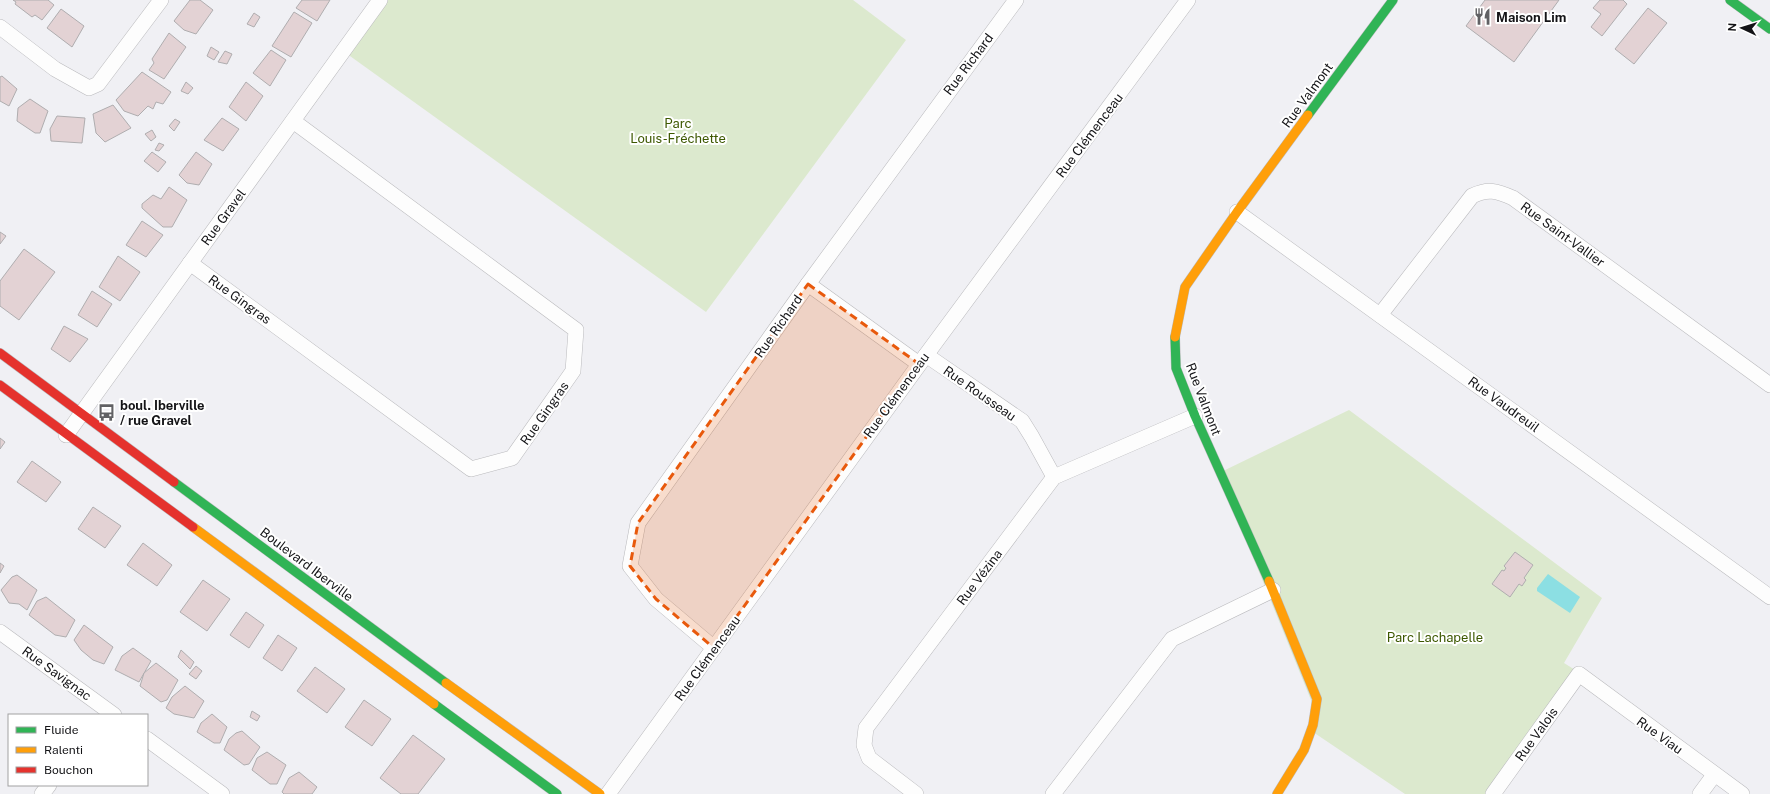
<svg xmlns="http://www.w3.org/2000/svg" width="1770" height="794" viewBox="0 0 1770 794" font-family="'Public Sans',sans-serif">
	<rect width="100%" height="100%" fill="#f0f0f4"/>
	<g fill="#dce9ce">
		<polygon points="380,0 853,0 906,40 706,312 343,51"/>
		<polygon points="1349,410 1602,598 1564,663 1580,673 1494,794 1405,794 1313,732 1317,715 1219,473"/>
	</g>
	<polygon fill="#8cdfe3" points="1548,574 1580,597 1570,613 1537,591 1537,588"/>
	<g fill="#e3d2d4" stroke="#afadaf">
		<polygon points="13,0 48,0 54,5 42,20 35,15 32,17 15,4 16,2"/>
		<polygon points="190,0 200,0 213,10 196,34 184,30 174,21"/>
		<polygon points="302,0 330,0 317,21 296,8"/>
		<polygon points="1485,0 1559,0 1514,62 1466,26"/>
		<polygon points="1600,0 1623,0 1627,4 1602,36 1591,27 1601,14 1593,8"/>
		<polygon points="1648,8 1667,23 1634,64 1615,49"/>
		<polygon points="61,9 84,26 72,47 47,28"/>
		<polygon points="294,12 312,23 291,57 272,46"/>
		<polygon points="254,13 260,17 254,27 247,24"/>
		<polygon points="169,33 186,47 164,79 149,70 154,63 152,59"/>
		<polygon points="211,47 219,52 214,60 207,56"/>
		<polygon points="271,50 286,60 270,86 253,73"/>
		<polygon points="225,51 232,54 227,64 218,62"/>
		<polygon points="142,72 171,92 163,104 156,102 153,109 148,106 138,116 124,111 116,100"/>
		<polygon points="2,76 17,89 9,106 0,101 0,77"/>
		<polygon points="186,82 193,88 188,94 181,91"/>
		<polygon points="246,82 263,96 246,121 229,107"/>
		<polygon points="30,99 48,111 40,133 35,133 17,121 18,108"/>
		<polygon points="113,105 131,128 105,142 96,133 93,114"/>
		<polygon points="57,116 85,118 82,143 51,141 50,129"/>
		<polygon points="222,118 239,129 223,151 204,140"/>
		<polygon points="175,119 180,122 174,131 169,126"/>
		<polygon points="152,130 156,137 151,141 145,134"/>
		<polygon points="159,143 164,145 159,151 155,150"/>
		<polygon points="152,152 166,162 158,172 144,161"/>
		<polygon points="196,152 212,164 199,185 187,183 179,175"/>
		<polygon points="169,187 187,200 172,227 163,227 142,208 142,204 153,195 161,199"/>
		<polygon points="142,221 163,235 146,257 126,245"/>
		<polygon points="0,232 6,236 0,244"/>
		<polygon points="24,249 55,272 19,320 0,306 0,281"/>
		<polygon points="118,256 140,272 120,301 99,287"/>
		<polygon points="92,291 112,304 97,327 78,315"/>
		<polygon points="64,326 88,339 70,362 51,349"/>
		<polygon points="0,438 5,442 0,449"/>
		<polygon points="32,461 61,482 46,502 17,482"/>
		<polygon points="93,507 121,526 105,548 78,529"/>
		<polygon points="143,543 172,565 157,586 127,565"/>
		<polygon points="1515,552 1533,565 1524,578 1526,580 1522,586 1519,584 1510,597 1492,584 1502,570 1504,571 1506,568 1504,566"/>
		<polygon points="0,563 4,566 0,573"/>
		<polygon points="17,575 37,590 27,610 19,604 9,603 1,590 12,577"/>
		<polygon points="203,580 230,599 207,631 180,612"/>
		<polygon points="46,597 75,620 66,637 55,635 29,615 37,601"/>
		<polygon points="246,612 264,625 249,648 230,635"/>
		<polygon points="84,625 113,647 104,664 93,660 81,650 74,640"/>
		<polygon points="278,635 297,648 282,671 263,658"/>
		<polygon points="133,648 151,661 139,682 115,670 122,656"/>
		<polygon points="181,650 194,662 190,669 178,657"/>
		<polygon points="156,663 178,680 167,700 161,702 140,686 144,673"/>
		<polygon points="196,666 202,671 196,679 189,674"/>
		<polygon points="315,667 345,689 327,713 297,691"/>
		<polygon points="185,686 204,701 194,718 174,714 166,708 172,697"/>
		<polygon points="364,700 391,719 372,746 345,727"/>
		<polygon points="252,711 260,716 257,721 250,717"/>
		<polygon points="212,714 227,727 220,743 214,743 197,732 201,723"/>
		<polygon points="242,731 260,747 249,764 244,765 224,750 229,739 236,733"/>
		<polygon points="413,735 445,759 418,794 401,794 380,778"/>
		<polygon points="267,752 286,765 277,784 270,784 252,770 257,758"/>
		<polygon points="299,772 317,787 312,794 284,794 282,792 289,778"/>
	</g>
	<g fill="none" stroke-linecap="round" stroke-linejoin="round">
		<defs>
			<g id="street">
				<polyline points="0,27 55,69 89,88 98,84 161,0"/>
				<polyline points="1237,212 1770,597"/>
				<polyline points="190,263 471,469 512,458 573,371 576,330 293,121"/>
				<polyline points="808,284 919,364"/>
				<path d="M1380,315L1472,196C1488,188 1497,191 1513,198L1770,385"/>
				<polyline points="926,355 1022,421 1032,437 1054,477"/>
				<polyline points="66,435 380,0"/>
				<polyline points="0,632 114,715"/>
				<polyline points="714,648 656,599 630,566 638,523 808,284 1016,0"/>
				<polyline points="147,739 222,794"/>
				<polyline points="42,794 49,785"/>
				<polyline points="608,794 926,355 1188,0"/>
				<polyline points="916,794 869,758 864,745 866,728 1054,477 1195,416"/>
				<polyline points="1053,794 1172,639 1273,590"/>
				<polyline points="1493,794 1579,674 1742,794"/>
				<polyline points="1700,794 1714,775"/>
			</g>
			<g id="fast">
				<polyline points="1730,0 1770,29"/>
				<polyline points="1308,115 1393,0"/>
				<polyline points="1175,337 1176,368 1195,416 1269,581"/>
				<polyline points="174,482 446,683"/>
				<polyline points="434,704 557,794"/>
			</g>
			<g id="slow">
				<polyline points="1175,337 1185,287 1237,212 1308,115"/>
				<polyline points="193,527 434,704"/>
				<polyline points="1269,581 1317,699 1313,725 1304,750 1277,794"/>
				<polyline points="446,683 600,794"/>
			</g>
			<g id="jam">
				<polyline points="0,353 174,482"/>
				<polyline points="0,385 193,527"/>
			</g>
		</defs>
		<use href="#street" stroke="#bababd" stroke-width="16"/>
		<use href="#fast" stroke="#bababd" stroke-width="10"/>
		<use href="#slow" stroke="#bababd" stroke-width="10"/>
		<use href="#jam" stroke="#bababd" stroke-width="10"/>
		<use href="#street" stroke="#fdfdfd" stroke-width="15"/>
		<use href="#fast" stroke="#30b455" stroke-width="9"/>
		<use href="#slow" stroke="#ff9f0a" stroke-width="9"/>
		<use href="#jam" stroke="#e5322d" stroke-width="9"/>
	</g>
	<path fill="#e8590c" fill-opacity="0.2" stroke="#e8590c" stroke-width="3" stroke-dasharray="8 5" stroke-linejoin="round" d="M808,284L919,364L714,648L656,599L630,566L638,523Z"/>
	<defs>
		<symbol id="restaurant-bare" viewBox="-9 -9 18 18"><path d="M-5-6h1v4h1v-4h1v4h1v-4h1v5L-1.5 .5V6h-2V.5L-5-1ZM5-6V6H3V1.5H1.5Q1.5-4 5-6Z" fill="#616164" stroke="#fff" stroke-width="2.5" paint-order="stroke"/></symbol>
		<symbol id="bus-bare" viewBox="-9 -9 18 18"><path d="M-5-6H5V4H4V6H2V4H-2V6H-4V4H-5ZM-3.5-4V0h7V-4ZM-3.5 1.2v1.5H-2V1.2ZM2 1.2v1.5H3.5V1.2Z" fill="#616164" stroke="#fff" stroke-width="2.5" paint-order="stroke"/></symbol>
	</defs>
	<g fill-rule="evenodd">
		<use href="#restaurant-bare" x="1470" y="4" width="25" height="25"/>
		<use href="#bus-bare" x="94" y="400" width="25" height="25"/>
	</g>
	<g text-anchor="middle" stroke-width="4" stroke-linejoin="round" paint-order="stroke">
		<g font-size="13" font-weight="bold" fill="#141417" stroke="#fff" text-anchor="start">
			<text x="1496" y="22">Maison Lim</text>
			<text x="120" y="410">boul. Iberville<tspan x="120" dy="15">/ rue Gravel</tspan></text>
		</g>
		<g font-size="13" fill="#141417" stroke="#fff">
			<text transform="translate(968 64) rotate(-53)" y="5">Rue Richard</text>
			<text transform="translate(1307 95) rotate(-54)" y="5">Rue Valmont</text>
			<text transform="translate(1089 135) rotate(-53)" y="5">Rue Clémenceau</text>
			<text transform="translate(223 217) rotate(-54)" y="5">Rue Gravel</text>
			<text transform="translate(1563 234) rotate(36)" y="5">Rue Saint-Vallier</text>
			<text transform="translate(240 299) rotate(36)" y="5">Rue Gingras</text>
			<text transform="translate(778 326) rotate(-55)" y="5">Rue Richard</text>
			<text transform="translate(980 393) rotate(35)" y="5">Rue Rousseau</text>
			<text transform="translate(896 395) rotate(-54)" y="5">Rue Clémenceau</text>
			<text transform="translate(1204 399) rotate(69)" y="5">Rue Valmont</text>
			<text transform="translate(1504 404) rotate(36)" y="5">Rue Vaudreuil</text>
			<text transform="translate(544 413) rotate(-55)" y="5">Rue Gingras</text>
			<text transform="translate(307 564) rotate(37)" y="5">Boulevard Iberville</text>
			<text transform="translate(979 577) rotate(-53)" y="5">Rue Vézina</text>
			<text transform="translate(707 658) rotate(-54)" y="5">Rue Clémenceau</text>
			<text transform="translate(57 673) rotate(36)" y="5">Rue Savignac</text>
			<text transform="translate(1536 734) rotate(-54)" y="5">Rue Valois</text>
			<text transform="translate(1660 735) rotate(36)" y="5">Rue Viau</text>
		</g>
		<g font-size="13" fill="#3d5801" stroke="#fff">
			<text x="678" y="128">Parc<tspan x="678" dy="15">Louis-Fréchette</tspan></text>
			<text x="1435" y="642">Parc Lachapelle</text>
		</g>
	</g>
	<rect x="8" y="714" width="140" height="72" fill="#ffffff" stroke="#a1a1a2"/>
	<rect x="16" y="727" width="20" height="6" fill="#30b455" stroke="#a1a1a2"/>
	<text x="44" y="734" font-size="12" fill="#141417">Fluide</text>
	<rect x="16" y="747" width="20" height="6" fill="#ff9f0a" stroke="#a1a1a2"/>
	<text x="44" y="754" font-size="12" fill="#141417">Ralenti</text>
	<rect x="16" y="767" width="20" height="6" fill="#e5322d" stroke="#a1a1a2"/>
	<text x="44" y="774" font-size="12" fill="#141417">Bouchon</text>
	<g transform="translate(1742 28) rotate(274)" stroke="#ffffff" stroke-width="3" paint-order="stroke">
	<path d="M0-3L7 15L0 10L-7 15Z" fill="#141417"/>
	<text y="-6" font-size="11" font-weight="bold" text-anchor="middle" fill="#141417">N</text>
	</g>
</svg>
